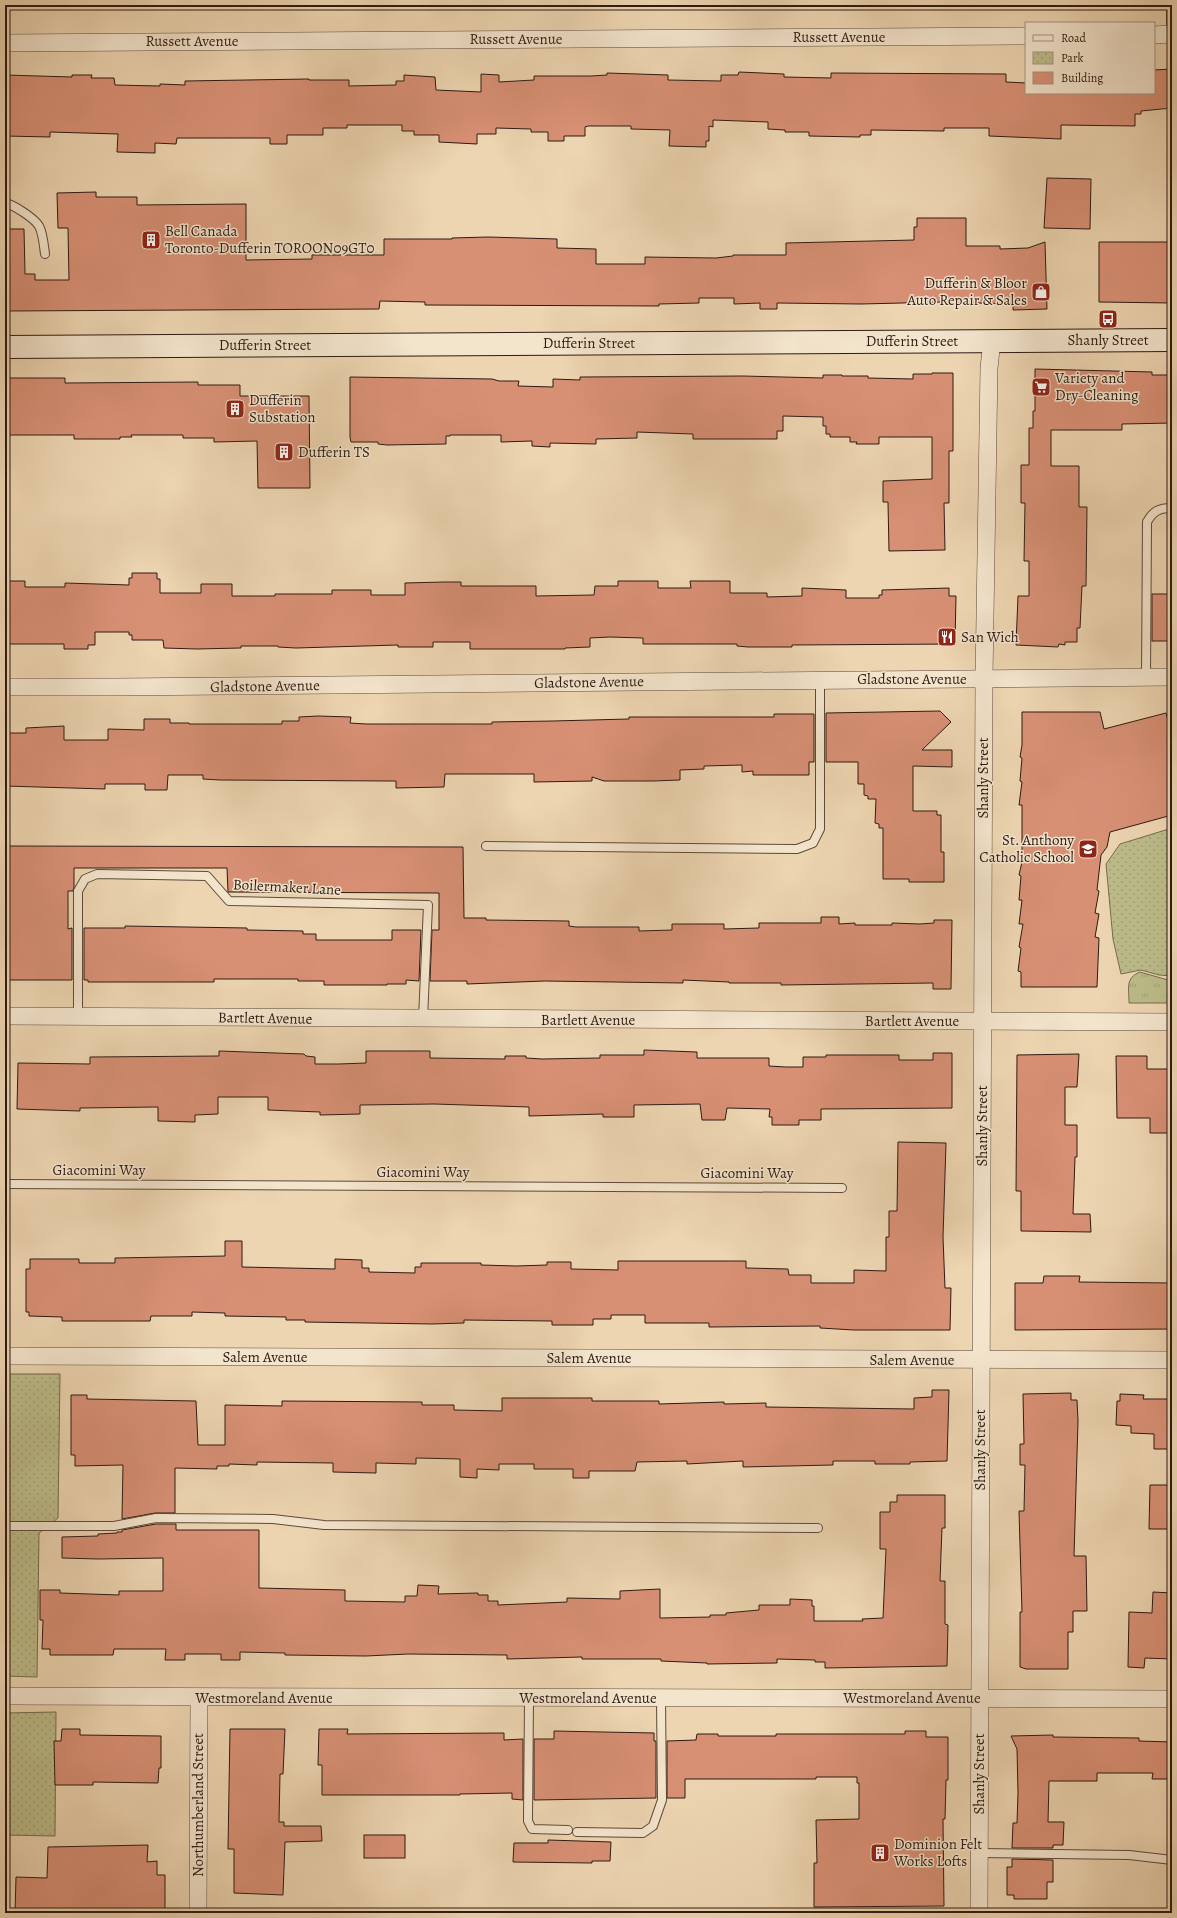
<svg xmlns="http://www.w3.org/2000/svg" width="1177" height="1918" viewBox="0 0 1177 1918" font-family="Alegreya,serif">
	<defs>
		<pattern id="grass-tufts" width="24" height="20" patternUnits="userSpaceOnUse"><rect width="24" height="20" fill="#bcbc89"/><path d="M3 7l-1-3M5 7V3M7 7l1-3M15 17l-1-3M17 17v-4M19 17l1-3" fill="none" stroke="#a2a175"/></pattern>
		<pattern id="park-dots" width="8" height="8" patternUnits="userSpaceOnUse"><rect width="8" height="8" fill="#bcbc89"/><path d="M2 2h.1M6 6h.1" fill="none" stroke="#a2a175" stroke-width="1.8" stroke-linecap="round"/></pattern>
	</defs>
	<rect width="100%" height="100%" fill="#edd5b1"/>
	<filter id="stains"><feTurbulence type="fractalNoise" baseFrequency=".005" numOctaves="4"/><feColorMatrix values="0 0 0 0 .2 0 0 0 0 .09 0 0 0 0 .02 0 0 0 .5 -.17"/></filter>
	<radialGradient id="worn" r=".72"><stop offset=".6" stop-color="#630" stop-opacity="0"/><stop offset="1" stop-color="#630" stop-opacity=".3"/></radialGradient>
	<path fill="url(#grass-tufts)" stroke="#756c4e" d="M1140,972L1168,980L1172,979V1003H1129C1129,988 1125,978 1140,972Z"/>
	<g fill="url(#park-dots)" stroke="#756c4e">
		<polygon points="1172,828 1172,976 1159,975 1141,970 1121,974 1113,939 1106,864 1120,844"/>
		<polygon points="5,1374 60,1374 58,1518 39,1533 37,1677 5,1676"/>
		<polygon points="56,1712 55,1836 5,1835 5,1713"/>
	</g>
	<g fill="#d89075" stroke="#2e1b13">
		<polygon points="1172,69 1172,108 1141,111 1141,114 1135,114 1135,126 1061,125 1061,139 989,136 989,128 944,128 944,131 871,130 871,135 860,135 860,137 809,136 809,132 785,132 785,130 768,129 768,122 713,120 713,127 709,126 709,141 706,141 706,147 669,146 670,130 631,129 631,126 588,126 585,127 585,136 564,136 564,141 548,141 548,132 531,132 531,129 496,128 496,134 477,134 477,144 439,142 439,135 414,135 414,131 402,131 402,125 347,125 347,128 323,128 323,135 287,135 287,144 270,144 270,138 177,138 176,144 155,143 155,153 117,152 118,134 50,132 50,137 5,136 5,75 72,77 72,75 92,75 91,78 114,78 115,85 160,86 160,84 185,85 185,81 309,79 309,80 349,80 349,86 396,85 396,81 404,81 404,75 435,77 436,90 481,92 481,74 499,75 499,82 534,80 534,76 591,76 607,75 607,73 668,75 668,80 721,81 721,75 738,75 739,72 784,74 784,77 831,78 831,73 1006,74 1006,82 1026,83 1026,93 1154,93 1154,70"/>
		<polygon points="1047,178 1091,179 1090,229 1044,228"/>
		<polygon points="96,192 96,197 137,197 137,205 246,204 246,260 312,259 312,255 384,255 384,239 452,239 452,238 488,237 557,239 557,248 596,249 596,264 645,264 645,257 716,258 733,256 733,255 786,255 786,243 914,240 914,227 917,227 917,218 966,218 966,246 1000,246 1000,249 1028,248 1045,242 1047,309 1013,310 1013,304 943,302 861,304 777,303 777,309 760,309 760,303 734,304 734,298 699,298 699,303 659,304 659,306 425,305 425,302 380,301 379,309 5,311 5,229 24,229 25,274 35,274 35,280 69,280 68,228 58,228 57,193"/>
		<polygon points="1099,242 1172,242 1172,303 1099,302"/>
		<polygon points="1035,369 1152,372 1152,375 1172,375 1172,423 1122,424 1122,430 1051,430 1051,466 1079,466 1079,507 1087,507 1086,586 1082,586 1080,628 1077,628 1077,642 1065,642 1065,645 1059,644 1058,647 1016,645 1018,596 1029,596 1029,561 1024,561 1025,503 1021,503 1021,465 1029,465 1029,428 1033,428 1033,411 1035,411"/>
		<polygon points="932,373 953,373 953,451 949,451 949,503 944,503 945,550 889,551 888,502 883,502 883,481 932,479 932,437 879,437 879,444 856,444 857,442 850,442 850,437 830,437 830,434 826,434 826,426 823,426 823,417 783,416 783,431 777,431 777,439 693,439 693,434 637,432 637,438 596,439 596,444 550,443 550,447 532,446 532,441 501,442 501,435 450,435 450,436 446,436 446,444 387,445 378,444 378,442 351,442 350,437 350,377 492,379 499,381 519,381 518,386 553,387 553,379 580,380 580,377 743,376 823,378 823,375 842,375 842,376 868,376 868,378 913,379 913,374 932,374"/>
		<polygon points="5,378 65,378 65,383 198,382 198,385 240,385 240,396 309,396 310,488 258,488 257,441 214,442 214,438 183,438 183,435 131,435 132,437 120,437 120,439 74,439 74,435 7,435"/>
		<polygon points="132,573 157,573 157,579 160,579 160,593 201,593 201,584 232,584 232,596 275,596 275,594 332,594 332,590 371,590 371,595 405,595 405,583 444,582 461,582 461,586 536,586 536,596 594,595 595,586 618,586 618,581 658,581 658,588 691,588 690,581 730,581 730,593 767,593 767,597 802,596 802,588 846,590 846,598 879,598 879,595 882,595 882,590 949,588 949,596 956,596 955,644 792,645 792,647 748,647 737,646 737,644 643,644 643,638 610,637 590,638 590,647 565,648 565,649 470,649 470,642 433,642 433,647 398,647 398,645 296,648 278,647 278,646 241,646 241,648 197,649 164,648 163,640 132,640 132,635 129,635 129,632 95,632 95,645 88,645 88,649 64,649 64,644 9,644 9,637 5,637 5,581 25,581 25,587 65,587 65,583 129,585 129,578 132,578"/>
		<rect x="1152" y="594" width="20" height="47"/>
		<polygon points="940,711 951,722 922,750 952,750 952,767 913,766 913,811 937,811 937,815 941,815 941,852 944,852 944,882 909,882 909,879 883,879 883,828 879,828 879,824 875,823 876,799 868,799 868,796 864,795 864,784 858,784 858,762 826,762 826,713"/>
		<polygon points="1022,712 1100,712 1104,729 1166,713 1172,735 1172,815 1110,832 1107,847 1101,855 1097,890 1099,891 1095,913 1099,914 1095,937 1099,938 1097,987 1021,987 1021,972 1018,971 1021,948 1019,947 1023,924 1019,924 1022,900 1019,900 1021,876 1019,875 1022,862 1022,805 1019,805 1022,782 1020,781 1022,758 1020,757 1022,745"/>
		<polygon points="774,714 814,714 814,762 809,762 809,775 753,775 753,771 742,772 742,765 704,766 704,769 680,770 680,780 653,781 604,781 592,777 592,781 534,782 534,774 445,774 444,787 396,788 396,781 390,781 220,780 203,779 203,775 168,775 167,790 145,790 145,784 105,784 105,789 5,786 5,733 26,733 26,728 64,726 64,740 108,740 108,729 144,730 144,719 170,719 170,723 189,723 189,724 282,724 282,721 299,721 299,717 318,716 351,717 350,723 366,724 492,724 492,722 553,721 629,719 629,717 774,717"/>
		<polygon points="5,846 463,847 464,918 486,918 486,920 569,921 569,926 576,927 639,927 639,931 672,930 672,924 724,924 724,929 759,928 759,923 821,923 821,917 839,917 839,924 855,923 855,925 892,925 892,923 920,924 934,923 934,920 952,920 951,989 933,989 933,983 781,985 781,983 729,983 729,982 683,980 683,983 545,981 467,984 467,981 430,981 432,930 439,930 439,893 228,892 227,868 74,868 74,887 73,891 68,891 68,929 72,928 72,980 5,980"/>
		<polygon points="125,926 247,928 247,930 303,931 303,934 316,934 316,940 392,940 392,930 421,930 419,981 406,980 406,984 387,984 387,985 324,985 324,981 298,981 298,979 214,979 214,982 88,982 88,980 84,980 84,928 125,928"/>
		<polygon points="644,1050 697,1052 697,1058 769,1058 769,1066 786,1067 803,1067 803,1057 826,1057 826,1055 899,1055 899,1060 933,1060 933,1053 952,1053 952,1108 821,1109 821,1120 799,1120 799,1125 772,1125 772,1117 769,1117 770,1109 727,1108 725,1120 702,1120 700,1104 634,1105 634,1117 603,1117 603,1114 529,1116 529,1107 434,1104 360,1105 360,1114 320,1115 320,1112 268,1110 268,1097 218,1097 218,1114 195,1115 195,1122 158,1121 158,1107 80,1108 80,1111 17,1109 18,1063 90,1064 90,1057 219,1056 219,1051 304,1054 306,1056 315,1057 315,1064 339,1064 366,1063 366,1051 430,1051 430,1058 505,1059 505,1056 526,1056 526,1058 542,1059 600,1058 600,1055 644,1055"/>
		<polygon points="1079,1054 1077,1087 1065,1087 1065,1125 1077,1125 1077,1157 1075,1157 1073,1214 1090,1214 1091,1232 1021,1231 1021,1191 1016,1191 1017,1055"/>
		<polygon points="1116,1056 1147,1056 1147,1069 1172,1069 1172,1133 1150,1133 1150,1118 1117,1118"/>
		<polygon points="898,1142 946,1143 943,1237 945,1288 951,1288 950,1330 854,1330 820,1328 820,1326 709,1327 709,1323 645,1323 645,1315 611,1315 611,1319 593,1319 593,1325 552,1325 552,1321 464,1320 464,1323 432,1324 305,1322 305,1320 286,1320 286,1317 225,1316 225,1313 192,1312 192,1316 151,1316 150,1321 62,1321 62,1317 29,1316 29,1312 26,1312 26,1269 30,1269 30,1259 79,1259 79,1263 115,1263 115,1258 225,1256 225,1241 242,1241 242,1267 335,1269 335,1259 362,1260 362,1268 369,1268 369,1272 415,1273 415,1267 421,1267 421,1263 481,1263 481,1265 516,1266 547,1265 547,1262 571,1262 571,1269 618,1270 618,1261 746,1261 746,1268 788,1269 789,1275 811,1275 811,1283 854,1283 854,1270 886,1271 886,1237 889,1237 889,1211 897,1211"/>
		<polygon points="1044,1276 1080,1276 1079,1282 1172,1283 1172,1329 1015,1330 1015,1283 1043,1283"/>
		<polygon points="932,1390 949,1390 947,1461 910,1462 910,1464 875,1464 875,1461 833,1461 833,1465 743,1467 743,1461 687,1464 687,1461 637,1462 635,1471 589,1471 589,1478 573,1478 573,1469 534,1469 534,1464 499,1464 499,1470 477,1469 477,1478 460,1477 460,1459 416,1458 416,1464 376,1463 376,1473 333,1472 333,1463 257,1462 257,1465 229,1464 229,1466 217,1466 217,1469 175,1468 175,1513 155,1513 122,1519 123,1465 75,1466 75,1455 71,1455 71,1395 87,1395 87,1399 196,1401 198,1445 225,1445 225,1405 282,1406 282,1401 422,1402 422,1405 454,1405 454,1410 502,1411 502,1398 592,1398 592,1401 659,1401 659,1404 724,1402 724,1404 766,1403 766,1407 914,1409 914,1398 932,1397"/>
		<polygon points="1071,1393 1071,1400 1077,1400 1078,1421 1074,1556 1086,1556 1087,1611 1073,1611 1073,1632 1068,1632 1068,1669 1026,1669 1020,1667 1020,1612 1022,1612 1019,1511 1024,1511 1025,1465 1020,1465 1020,1444 1024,1444 1023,1394"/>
		<polygon points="1120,1394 1144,1395 1143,1399 1172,1399 1172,1449 1154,1449 1154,1434 1131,1433 1131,1426 1116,1425 1117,1401 1120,1401"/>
		<polygon points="1150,1485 1172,1485 1172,1529 1149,1529"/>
		<polygon points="897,1495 945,1495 945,1528 942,1528 940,1581 945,1581 945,1624 948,1625 947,1666 825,1668 825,1662 815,1662 815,1660 777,1659 777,1663 707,1664 707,1663 661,1661 661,1659 582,1659 582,1657 507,1659 507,1655 408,1654 366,1656 285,1655 285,1653 240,1652 240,1660 221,1660 221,1654 185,1654 185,1660 165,1660 166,1649 114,1649 113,1655 50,1655 50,1649 42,1649 43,1620 40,1620 40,1590 60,1590 60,1593 119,1595 119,1591 163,1591 163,1558 98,1559 62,1558 62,1537 98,1536 98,1534 117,1533 117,1532 122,1532 122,1530 156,1524 176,1524 176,1530 259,1530 259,1588 345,1590 345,1601 405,1602 405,1596 417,1596 418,1585 439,1586 438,1594 478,1593 478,1595 488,1595 488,1601 498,1601 498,1605 567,1602 567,1598 620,1599 620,1591 660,1589 660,1618 710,1617 710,1615 726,1615 726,1613 759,1610 759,1605 790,1605 790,1599 812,1600 812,1606 814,1606 814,1621 863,1621 862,1619 883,1618 886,1549 880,1549 880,1512 890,1512 890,1502 897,1502"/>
		<polygon points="1153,1592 1172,1593 1172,1659 1145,1658 1144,1668 1128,1667 1129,1612 1152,1613"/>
		<polygon points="62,1729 80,1729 80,1735 161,1736 161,1768 159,1768 158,1783 93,1782 93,1785 55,1785 54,1741 61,1741"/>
		<polygon points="230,1729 285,1729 283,1774 280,1774 279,1822 284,1822 284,1826 321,1826 322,1841 285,1842 283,1895 234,1893 234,1849 228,1849"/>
		<polygon points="319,1729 348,1729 347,1734 504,1733 504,1740 523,1739 523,1800 512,1799 512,1793 460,1794 460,1795 322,1795 322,1765 318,1765"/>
		<polygon points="554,1731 654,1733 654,1741 656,1741 656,1798 534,1800 534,1739 554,1739"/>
		<polygon points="905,1731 926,1731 926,1737 948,1737 948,1780 946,1780 945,1819 943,1819 944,1906 814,1907 814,1863 817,1863 816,1820 859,1819 859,1783 857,1783 857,1777 816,1777 816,1779 685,1779 685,1798 667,1798 667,1741 696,1740 697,1734 718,1734 718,1736 776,1736 776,1734 905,1734"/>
		<polygon points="1053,1735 1053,1737 1139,1738 1139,1741 1172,1742 1172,1779 1152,1779 1153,1773 1097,1773 1097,1781 1049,1781 1048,1822 1064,1822 1063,1845 1053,1845 1053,1848 1012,1848 1013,1823 1017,1823 1018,1793 1017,1749 1011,1736"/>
		<rect x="364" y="1835" width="41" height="23"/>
		<polygon points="548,1840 611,1842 610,1861 592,1861 592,1863 513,1862 514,1843 548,1843"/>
		<polygon points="148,1845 147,1862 157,1861 157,1875 165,1875 165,1913 15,1913 16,1877 47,1878 48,1847"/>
		<polygon points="1012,1859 1053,1860 1053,1882 1047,1882 1047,1899 1014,1899 1014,1895 1007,1895 1007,1867 1012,1867"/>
	</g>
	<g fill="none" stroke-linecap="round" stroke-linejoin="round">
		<defs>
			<g id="service">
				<polyline points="1171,34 1171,5"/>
				<path d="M5,203C14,205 34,218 39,226C43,233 44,247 45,254"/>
				<path d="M1146,677L1147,522C1153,511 1159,508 1172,508"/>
				<polyline points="486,846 797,849 813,843 820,829 820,679"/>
				<polyline points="78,1016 78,891 85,879 97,874 207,876 229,901 428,905 423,1019"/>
				<polyline points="5,1184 842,1188"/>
				<polyline points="5,1526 114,1526 156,1518 273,1519 324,1525 818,1528"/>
				<polyline points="529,1698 528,1821 532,1829 568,1830"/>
				<polyline points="577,1832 643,1833 653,1826 662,1800 661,1698"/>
				<polyline points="978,1853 1129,1855 1172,1860"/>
			</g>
			<g id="minor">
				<polyline points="1154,35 1172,34"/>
				<polyline points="5,43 1026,36"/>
				<polyline points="5,687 116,687 1172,677"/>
				<polyline points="5,1016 1172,1022"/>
				<polyline points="5,1356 1172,1360"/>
				<polyline points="5,1696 1172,1699"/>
				<polyline points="198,1913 199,1698"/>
				<polyline points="979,1913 984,679 989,368 992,340"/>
			</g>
			<polyline id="secondary" points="5,347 1172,340"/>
		</defs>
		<use href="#service" stroke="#5e4a3a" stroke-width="10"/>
		<use href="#minor" stroke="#5e4a3a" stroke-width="18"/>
		<use href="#secondary" stroke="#2e1b13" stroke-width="24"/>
		<use href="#service" stroke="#f3e4cc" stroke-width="8"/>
		<use href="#minor" stroke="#f3e4cc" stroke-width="17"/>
		<use href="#secondary" stroke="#f3e4cc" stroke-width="22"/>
	</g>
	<defs>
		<symbol id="building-square" viewBox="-11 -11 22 22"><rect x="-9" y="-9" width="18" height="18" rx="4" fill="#8f2418" stroke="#f3e4cc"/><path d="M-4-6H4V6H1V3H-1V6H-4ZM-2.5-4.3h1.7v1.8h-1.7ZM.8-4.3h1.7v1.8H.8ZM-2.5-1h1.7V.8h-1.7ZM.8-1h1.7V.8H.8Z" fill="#fff"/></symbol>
		<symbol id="shop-square" viewBox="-11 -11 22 22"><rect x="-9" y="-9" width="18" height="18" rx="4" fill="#8f2418" stroke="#f3e4cc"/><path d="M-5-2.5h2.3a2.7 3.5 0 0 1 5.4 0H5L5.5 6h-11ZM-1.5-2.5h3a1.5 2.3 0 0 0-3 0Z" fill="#fff"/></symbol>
		<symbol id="bus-square" viewBox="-11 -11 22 22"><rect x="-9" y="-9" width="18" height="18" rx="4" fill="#8f2418" stroke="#f3e4cc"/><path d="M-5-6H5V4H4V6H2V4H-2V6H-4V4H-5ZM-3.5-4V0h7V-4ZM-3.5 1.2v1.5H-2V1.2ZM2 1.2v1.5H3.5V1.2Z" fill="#fff"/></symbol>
		<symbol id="supermarket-square" viewBox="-11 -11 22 22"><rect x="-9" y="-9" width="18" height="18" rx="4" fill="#8f2418" stroke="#f3e4cc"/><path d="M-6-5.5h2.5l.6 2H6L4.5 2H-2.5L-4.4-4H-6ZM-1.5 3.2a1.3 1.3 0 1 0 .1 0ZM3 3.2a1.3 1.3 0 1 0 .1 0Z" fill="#fff"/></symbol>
		<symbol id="restaurant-square" viewBox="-11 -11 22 22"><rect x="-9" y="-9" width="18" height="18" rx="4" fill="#8f2418" stroke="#f3e4cc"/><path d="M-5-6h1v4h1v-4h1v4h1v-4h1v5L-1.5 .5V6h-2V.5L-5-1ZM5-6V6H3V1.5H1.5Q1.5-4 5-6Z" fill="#fff"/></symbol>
		<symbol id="school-square" viewBox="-11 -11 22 22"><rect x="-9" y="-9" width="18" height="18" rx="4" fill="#8f2418" stroke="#f3e4cc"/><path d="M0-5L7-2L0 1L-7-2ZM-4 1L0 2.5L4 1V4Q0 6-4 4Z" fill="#fff"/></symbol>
	</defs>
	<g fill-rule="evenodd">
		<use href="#building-square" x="140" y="229" width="22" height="22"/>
		<use href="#shop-square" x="1030" y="281" width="22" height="22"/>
		<use href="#bus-square" x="1097" y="308" width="22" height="22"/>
		<use href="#supermarket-square" x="1030" y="376" width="22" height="22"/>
		<use href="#building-square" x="224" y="398" width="22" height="22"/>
		<use href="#building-square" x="273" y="441" width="22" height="22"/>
		<use href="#restaurant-square" x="936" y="626" width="22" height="22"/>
		<use href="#school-square" x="1077" y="838" width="22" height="22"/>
		<use href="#building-square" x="869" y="1842" width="22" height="22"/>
	</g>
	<g text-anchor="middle" stroke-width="3" stroke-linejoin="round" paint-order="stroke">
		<g font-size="15" fill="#2e1b13" stroke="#f3e4cc">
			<text x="839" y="42">Russett Avenue</text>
			<text x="516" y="44">Russett Avenue</text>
			<text x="192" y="46">Russett Avenue</text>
			<text x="912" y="346">Dufferin Street</text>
			<text x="589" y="348">Dufferin Street</text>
			<text x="265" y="350">Dufferin Street</text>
			<text x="912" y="684">Gladstone Avenue</text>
			<text transform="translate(589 682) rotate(-1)" y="5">Gladstone Avenue</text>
			<text transform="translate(265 686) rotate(-1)" y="5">Gladstone Avenue</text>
			<text transform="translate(983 778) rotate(-90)" y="5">Shanly Street</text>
			<text transform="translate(287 887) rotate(3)" y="5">Boilermaker Lane</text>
			<text transform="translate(265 1018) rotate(1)" y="5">Bartlett Avenue</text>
			<text x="588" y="1025">Bartlett Avenue</text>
			<text x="912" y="1026">Bartlett Avenue</text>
			<text transform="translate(982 1126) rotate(-90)" y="5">Shanly Street</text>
			<text x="99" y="1175">Giacomini Way</text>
			<text x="423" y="1177">Giacomini Way</text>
			<text x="747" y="1178">Giacomini Way</text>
			<text x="265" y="1362">Salem Avenue</text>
			<text x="589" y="1363">Salem Avenue</text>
			<text x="912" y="1365">Salem Avenue</text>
			<text transform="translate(980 1450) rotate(-90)" y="5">Shanly Street</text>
			<text x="264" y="1703">Westmoreland Avenue</text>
			<text x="588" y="1703">Westmoreland Avenue</text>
			<text x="912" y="1703">Westmoreland Avenue</text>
			<text transform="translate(979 1774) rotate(-90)" y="5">Shanly Street</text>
			<text transform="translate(198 1805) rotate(-90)" y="5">Northumberland Street</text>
		</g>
		<g font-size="15" fill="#2e1b13" stroke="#f3e4cc" text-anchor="start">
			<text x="165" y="236">Bell Canada<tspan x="165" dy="17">Toronto-Dufferin TOROON09GT0</tspan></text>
			<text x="1027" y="288" text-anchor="end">Dufferin &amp; Bloor<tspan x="1027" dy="17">Auto Repair &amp; Sales</tspan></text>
			<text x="1108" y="345" text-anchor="middle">Shanly Street</text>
			<text x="1055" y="383">Variety and<tspan x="1055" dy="17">Dry-Cleaning</tspan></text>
			<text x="249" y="405">Dufferin<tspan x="249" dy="17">Substation</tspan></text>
			<text x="298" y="457">Dufferin TS</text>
			<text x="961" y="642">San Wich</text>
			<text x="1074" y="845" text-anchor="end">St. Anthony<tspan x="1074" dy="17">Catholic School</tspan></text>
			<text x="894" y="1849">Dominion Felt<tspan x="894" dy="17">Works Lofts</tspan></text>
		</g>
	</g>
	<rect width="1177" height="1918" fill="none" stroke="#edd5b1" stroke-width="20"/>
	<rect x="6" y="6" width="1165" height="1906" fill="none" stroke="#2e1b13" stroke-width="2"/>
	<rect x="10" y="10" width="1157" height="1898" fill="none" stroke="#2e1b13"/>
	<rect x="1025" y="22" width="130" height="72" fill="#f3e4cc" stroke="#a49482"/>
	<rect x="1033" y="35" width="20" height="6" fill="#f3e4cc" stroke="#a49482"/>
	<text x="1061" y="42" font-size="12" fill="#2e1b13">Road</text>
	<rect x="1033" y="52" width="20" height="12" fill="url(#park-dots)" stroke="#a49482"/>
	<text x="1061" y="62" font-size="12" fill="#2e1b13">Park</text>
	<rect x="1033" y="72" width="20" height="12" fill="#d89075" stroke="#a49482"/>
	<text x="1061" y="82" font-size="12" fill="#2e1b13">Building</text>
	<rect width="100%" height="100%" filter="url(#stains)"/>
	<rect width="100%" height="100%" fill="url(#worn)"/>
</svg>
